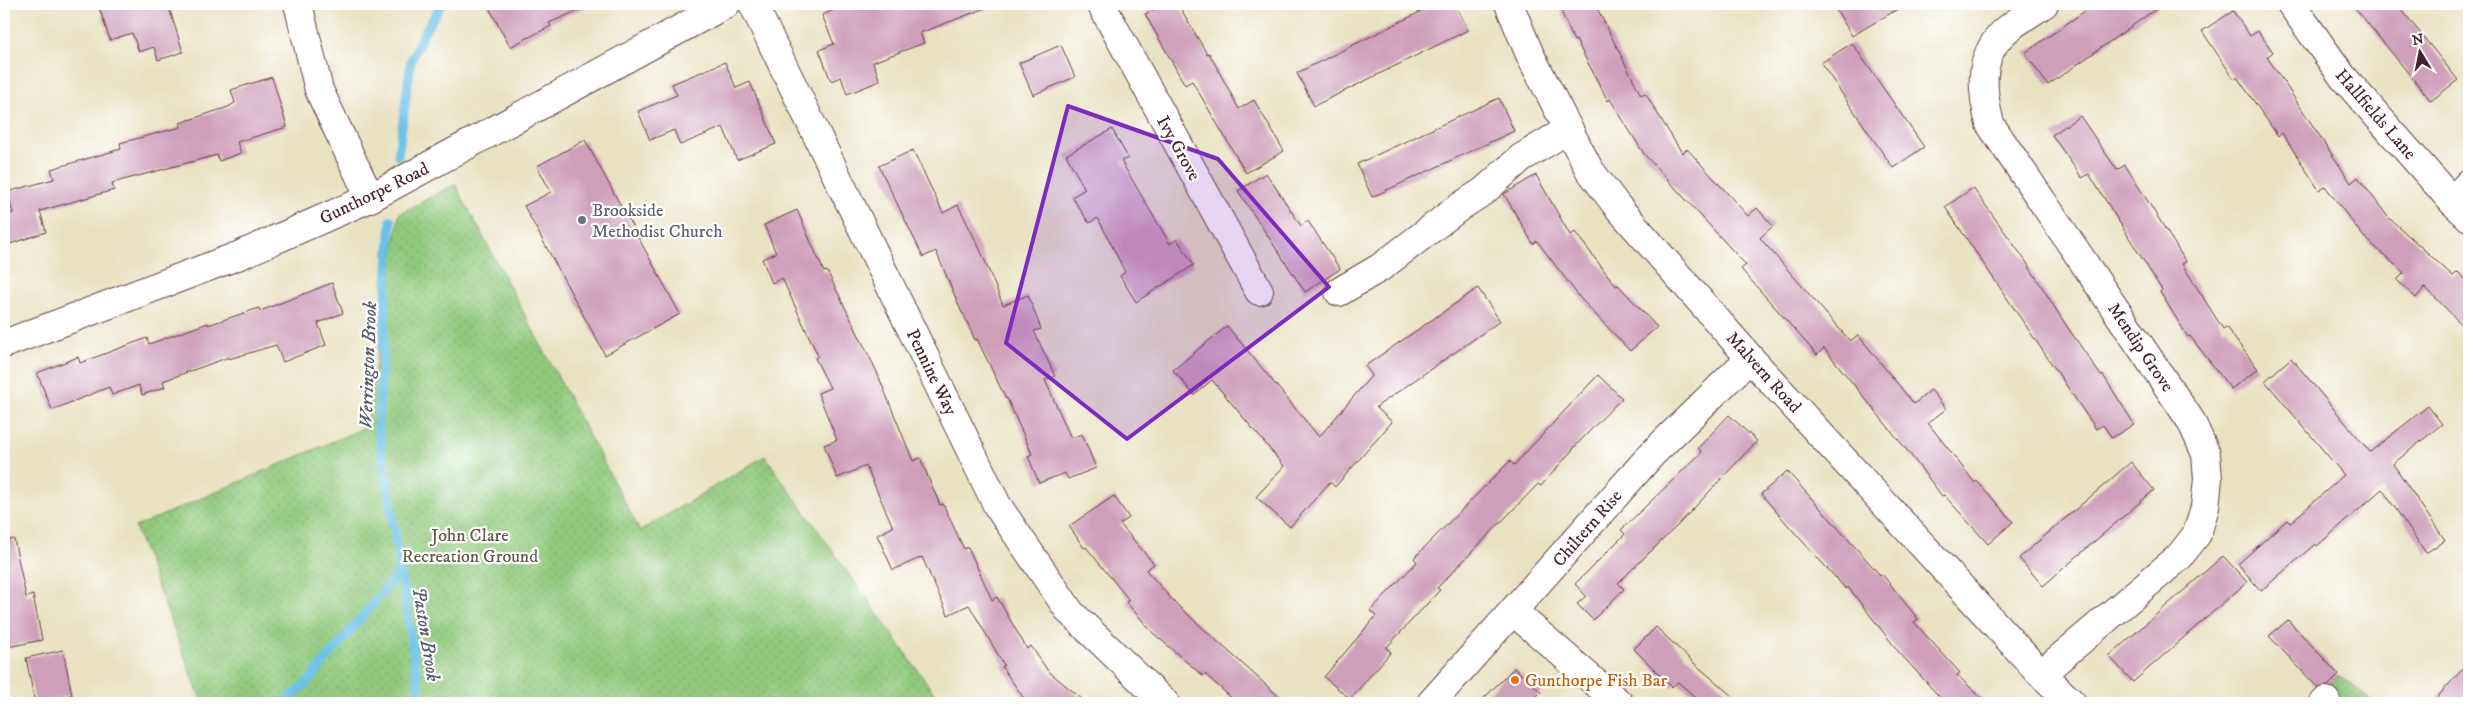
<svg xmlns="http://www.w3.org/2000/svg" width="2473" height="707" viewBox="0 0 2473 707" font-family="'IM FELL DW Pica',serif">
	<defs>
		<pattern id="grass-dots" width="8" height="8" patternUnits="userSpaceOnUse" patternTransform="scale(1.25)"><rect width="8" height="8" fill="#90c97c"/><path d="M2 2h.1M6 6h.1" fill="none" stroke="#7eac6b" stroke-width="1.8" stroke-linecap="round"/></pattern>
	</defs>
	<rect width="100%" height="100%" fill="#fff"/>
	<filter id="ink" filterUnits="userSpaceOnUse"><feTurbulence type="fractalNoise" baseFrequency=".02" numOctaves="2"/><feDisplacementMap in="SourceGraphic" scale="10" xChannelSelector="R" yChannelSelector="G"/><feConvolveMatrix kernelMatrix="1 2 1 2 8 2 1 2 1" color-interpolation-filters="sRGB"/></filter>
	<filter id="wash" filterUnits="userSpaceOnUse"><feTurbulence type="fractalNoise" baseFrequency=".0096" numOctaves="4" result="noise"/><feDisplacementMap in="SourceGraphic" scale="20" xChannelSelector="R" yChannelSelector="G"/><feGaussianBlur stdDeviation="1.12" result="paint"/><feColorMatrix in="noise" values="0 0 0 0 0 0 0 0 0 0 0 0 0 0 0 0 0 1.4 0 .05"/><feComposite in="paint" operator="in"/></filter>
	<g filter="url(#wash)">
		<rect width="100%" height="100%" fill="#e9e2c2"/>
		<g fill="url(#grass-dots)" stroke="#6d7454">
			<polygon points="455,184 640,531 765,456 941,703 202,703 135,527 366,427 399,214"/>
			<polygon points="2339,675 2374,703 2331,703 2322,691"/>
		</g>
		<g fill="none" stroke-linecap="round" stroke-linejoin="round">
			<g stroke="#69c1e6" stroke-width="9">
				<polyline points="398,156 411,61 423,34 442,4"/>
				<polyline points="391,220 378,426 421,703"/>
				<polyline points="282,703 306,684 401,570"/>
			</g>
		</g>
		<g id="blocks">
			<g fill="#ce9fb9">
				<polygon points="98,4 168,4 183,52 158,60 154,47 139,52 132,33 110,40"/>
				<polygon points="487,4 593,4 549,23 551,26 510,47"/>
				<polygon points="849,4 990,4 991,6 920,33 924,43 873,62 880,81 847,94 841,77 831,81 819,50 834,44 822,15"/>
				<polygon points="1163,4 1178,4 1207,54 1209,53 1239,109 1254,100 1284,151 1246,173 1192,81 1185,85 1145,14"/>
				<polygon points="1436,4 1455,4 1468,30 1314,106 1297,73"/>
				<polygon points="1558,4 1595,4 1641,95 1645,93 1682,153 1687,149 1748,216 1757,208 1773,226 1760,238 1850,341 1858,335 1914,404 1931,390 1946,409 1928,423 1975,483 1977,481 2013,522 1988,544 1944,495 1942,496 1910,454 1824,348 1817,355 1741,269 1746,265 1644,154 1610,99 1608,101 1576,40 1574,41"/>
				<polygon points="1833,4 1906,4 1852,36"/>
				<polygon points="2095,4 2163,4 2048,85 2025,53"/>
				<polygon points="2352,4 2397,4 2458,80 2431,101"/>
				<polygon points="2233,11 2250,36 2258,31 2273,52 2267,57 2351,183 2358,177 2388,217 2453,276 2458,272 2469,283 2469,332 2425,287 2416,298 2397,280 2404,273 2363,236 2325,186 2319,190 2282,133 2278,136 2237,77 2234,79 2202,31"/>
				<polygon points="1852,43 1924,147 1893,168 1821,63"/>
				<polygon points="1061,45 1075,77 1033,95 1019,63"/>
				<polygon points="725,62 736,88 750,82 776,144 737,160 723,127 680,145 674,130 650,140 638,111 677,95 672,84"/>
				<polygon points="272,77 287,127 237,142 241,153 219,161 217,155 112,183 114,190 40,211 46,232 4,246 4,216 13,213 7,192 54,179 51,169 121,149 120,143 181,127 180,123 228,107 235,103 231,90"/>
				<polygon points="1499,98 1514,131 1372,197 1357,164"/>
				<polygon points="2080,116 2117,170 2125,165 2186,262 2182,264 2223,329 2226,327 2258,369 2231,389 2190,336 2188,337 2160,292 2162,290 2089,174 2082,178 2052,135"/>
				<polygon points="1112,129 1128,158 1121,161 1170,244 1177,239 1194,265 1136,302 1120,276 1125,272 1098,218 1089,223 1072,197 1085,189 1066,155"/>
				<polygon points="585,140 680,314 605,355 524,206 551,192 537,166"/>
				<polygon points="913,150 943,213 958,205 980,249 1003,305 1028,295 1041,329 1034,331 1055,376 1045,380 1071,438 1082,434 1096,468 1068,479 1065,473 1039,483 1028,456 1032,454 1007,398 1006,399 977,339 975,340 963,313 962,313 936,251 923,257 879,166"/>
				<polygon points="1266,173 1301,226 1308,221 1340,269 1305,292 1238,191"/>
				<polygon points="1536,175 1570,235 1575,232 1616,286 1618,285 1657,327 1630,351 1581,299 1537,241 1533,244 1504,194"/>
				<polygon points="1973,188 2025,260 2062,319 2101,376 2103,375 2134,424 2112,438 2103,425 2096,429 1945,207"/>
				<polygon points="797,210 824,272 827,271 876,370 913,461 920,458 940,505 943,504 964,549 968,547 992,600 997,597 1027,649 1031,646 1048,671 1087,703 1027,703 1002,667 1004,665 969,605 948,615 922,557 893,570 877,535 893,527 866,466 837,478 824,445 837,440 818,393 830,388 815,358 818,356 782,278 772,283 762,259 776,253 764,225"/>
				<polygon points="332,283 343,313 318,323 326,345 283,362 276,345 229,359 229,357 163,381 165,387 142,395 139,385 112,395 109,387 52,410 37,373 78,357 80,363 147,338 149,344 208,323 208,325 259,308 260,311"/>
				<polygon points="1478,288 1500,321 1376,407 1392,422 1335,487 1330,482 1290,527 1256,497 1284,466 1212,380 1194,395 1173,370 1227,326 1319,437 1372,375 1365,366"/>
				<polygon points="2291,358 2370,452 2428,406 2442,424 2393,464 2445,540 2426,553 2382,489 2317,546 2315,544 2261,591 2238,564 2287,520 2290,523 2344,475 2265,381"/>
				<polygon points="1598,375 1622,398 1580,441 1541,486 1538,484 1437,588 1440,590 1386,648 1391,652 1350,699 1324,677 1376,616 1370,611 1417,562 1414,558 1510,461 1514,465"/>
				<polygon points="1729,415 1757,441 1678,525 1618,583 1624,589 1593,620 1577,604 1586,596 1575,584 1625,534 1621,530 1702,452 1698,448"/>
				<polygon points="2131,462 2154,490 2043,586 2019,558"/>
				<polygon points="1787,471 1880,575 1882,574 1918,619 1914,622 1960,673 1957,675 1987,703 1945,703 1898,651 1848,587 1846,589 1794,532 1761,494"/>
				<polygon points="1114,496 1129,518 1120,524 1154,564 1146,570 1175,603 1286,703 1237,703 1205,674 1203,676 1153,633 1126,602 1129,600 1086,547 1084,548 1069,526"/>
				<polygon points="14,539 26,597 33,595 42,640 8,647 4,628 4,540"/>
				<polygon points="2223,556 2247,582 2133,682 2109,656"/>
				<polygon points="2288,620 2339,675 2328,686 2318,688 2269,636"/>
				<polygon points="1656,627 1694,663 1740,703 1702,703 1678,682 1672,687 1634,649"/>
				<polygon points="63,650 72,695 35,703 26,658"/>
				<polygon points="2469,662 2469,703 2432,703"/>
				<polygon points="1514,668 1541,692 1530,703 1479,703"/>
			</g>
		</g>
	</g>
	<g filter="url(#ink)">
		<use href="#blocks" fill-opacity="0" stroke="#623c42" stroke-width="1"/>
		<g fill="none" stroke-linecap="round" stroke-linejoin="round">
			<defs>
				<g id="minor">
					<polyline points="298,4 319,90 370,198"/>
					<polyline points="753,4 997,505 1070,612 1165,703"/>
					<polyline points="1101,4 1259,291"/>
					<polyline points="1509,4 1530,55 1589,169 1617,206 1750,358 2041,674 2072,703"/>
					<polyline points="2291,4 2343,77 2452,201 2469,217"/>
					<polyline points="2452,201 2469,183"/>
					<polyline points="1339,292 1381,267 1461,206 1484,191 1521,158 1569,129"/>
					<polyline points="1514,612 1619,703"/>
					<path d="M2041,674L2179,557L2197,534L2205,507L2208,479L2206,454L2191,421L1990,124C1982,92 1977,59 2003,33C2015,22 2031,13 2044,4"/>
					<polyline points="1431,703 1653,453 1750,358"/>
					<polyline points="2324,703 2326,701"/>
				</g>
				<polyline id="tertiary" points="4,344 240,255 370,198 726,4"/>
			</defs>
			<use href="#minor" stroke="#623c42" stroke-width="30"/>
			<use href="#tertiary" stroke="#623c42" stroke-width="30"/>
			<use href="#minor" stroke="#fff" stroke-width="28"/>
			<use href="#tertiary" stroke="#fff" stroke-width="28"/>
		</g>
	</g>
	<path fill="#7b2cbf" fill-opacity="0.2" stroke="#7b2cbf" stroke-width="4" stroke-linejoin="round" d="M1068,106L1218,159L1329,287L1127,439L1006,343Z"/>
	<circle fill="#6b7280" stroke="#fff" stroke-width="2" cx="582" cy="220" r="5"/>
	<circle fill="#e8710a" stroke="#fff" stroke-width="2" cx="1515" cy="680" r="5"/>
	<g text-anchor="middle" stroke-width="4.5" stroke-linejoin="round" paint-order="stroke">
		<g font-size="18" fill="#4a1f2b" stroke="#fff">
			<text transform="translate(2376 114) rotate(49)" y="6">Hallfields Lane</text>
			<text transform="translate(1179 148) rotate(61)" y="6">Ivy Grove</text>
			<text transform="translate(374 193) rotate(-26)" y="6">Gunthorpe Road</text>
			<text transform="translate(2141 347) rotate(56)" y="6">Mendip Grove</text>
			<text transform="translate(932 372) rotate(64)" y="6">Pennine Way</text>
			<text transform="translate(1764 372) rotate(48)" y="6">Malvern Road</text>
			<text transform="translate(1587 528) rotate(-49)" y="6">Chiltern Rise</text>
		</g>
		<g font-size="18" fill="#5b616d" stroke="#fff" text-anchor="start">
			<text x="592" y="216">Brookside<tspan x="592" dy="21">Methodist Church</tspan></text>
		</g>
		<g font-size="18" fill="#625a47" stroke="#fff">
			<text x="470" y="541">John Clare<tspan x="470" dy="21">Recreation Ground</tspan></text>
		</g>
		<g font-size="18" fill="#c56008" stroke="#fff" text-anchor="start">
			<text x="1525" y="686">Gunthorpe Fish Bar</text>
		</g>
		<g font-size="19" font-style="italic" fill="#55586c" stroke="#fff">
			<text transform="translate(367 365) rotate(-88)" y="7">Werrington Brook</text>
			<text transform="translate(427 634) rotate(81)" y="7">Paston Brook</text>
		</g>
	</g>
	<rect width="2473" height="707" fill="none" stroke="#fff" stroke-width="20"/>
	<g transform="translate(2420 52) rotate(350)" stroke="#ffffff" stroke-width="4" paint-order="stroke">
	<path d="M0-4L9 19L0 12L-9 19Z" fill="#4a1f2b"/>
	<text y="-8" font-size="14" font-weight="bold" text-anchor="middle" fill="#4a1f2b">N</text>
	</g>
</svg>
